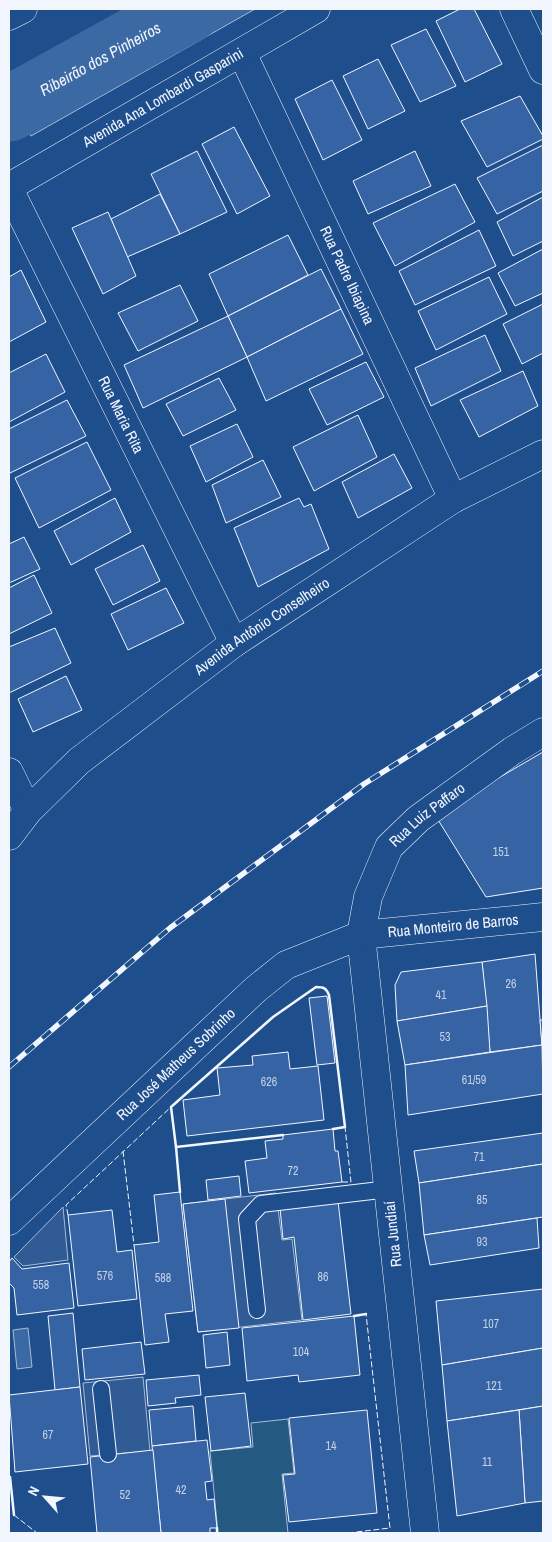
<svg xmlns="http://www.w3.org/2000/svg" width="552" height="1542" viewBox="0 0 552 1542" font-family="'Archivo Narrow',sans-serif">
	<rect width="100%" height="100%" fill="#1f4e8c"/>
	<polygon fill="#245a82" stroke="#a8bbd7" points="288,1419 294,1473 282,1474 288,1533 218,1533 210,1451 253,1447 251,1423"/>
	<g fill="#305b95" stroke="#a8bbd7">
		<polygon points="276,1193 282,1240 292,1239 302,1320 198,1332 183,1204"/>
		<polygon points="63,1207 68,1260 23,1266 14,1257"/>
		<polygon points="143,1377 150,1451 90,1456 83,1383"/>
	</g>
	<g fill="#3b69a3" stroke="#a8bbd7">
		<polygon points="137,9 255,9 31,136 9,85 9,78"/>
		<polygon points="28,1328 32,1367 17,1369 13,1330"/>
	</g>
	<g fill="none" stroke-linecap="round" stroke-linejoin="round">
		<path stroke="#3b69a3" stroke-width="65" id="s1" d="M9,109L190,9"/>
	</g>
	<g fill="#3563a3" stroke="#f2f6ff">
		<polygon points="460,9 474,9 502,64 465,82 436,21"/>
		<polygon points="426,29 456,86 420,102 391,45"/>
		<polygon points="378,59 405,111 368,129 343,76"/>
		<polygon points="332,80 362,140 323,160 295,99"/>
		<polygon points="520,96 543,136 543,139 487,167 461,121"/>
		<polygon points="234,127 270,196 237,214 202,144"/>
		<polygon points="543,145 543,191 497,214 477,178"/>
		<polygon points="197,151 227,212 180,234 151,174"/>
		<polygon points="415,151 431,186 368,214 353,181"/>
		<polygon points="455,184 475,222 395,266 373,223"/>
		<polygon points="160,194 180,234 127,257 111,219"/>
		<polygon points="543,197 543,241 513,256 497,222"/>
		<polygon points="108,212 136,276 103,294 72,228"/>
		<polygon points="479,230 496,266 415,305 399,271"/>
		<polygon points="288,235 308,275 228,316 209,274"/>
		<polygon points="543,249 543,293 515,306 498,273"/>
		<polygon points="321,269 341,309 247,357 228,316"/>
		<polygon points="21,270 46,322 9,342 9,277"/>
		<polygon points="489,277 507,314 436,350 418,311"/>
		<polygon points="180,285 198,321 138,351 118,313"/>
		<polygon points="543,304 543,353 522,364 503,324"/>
		<polygon points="341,309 363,354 266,401 247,357"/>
		<polygon points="228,316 247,357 143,408 124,365"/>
		<polygon points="485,335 501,371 431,406 415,368"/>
		<polygon points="46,354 65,392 9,422 9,373"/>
		<polygon points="366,362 384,397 327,425 309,389"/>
		<polygon points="523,371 538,406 479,437 460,400"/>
		<polygon points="219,378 236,410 183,436 166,404"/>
		<polygon points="67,400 86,436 10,473 9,470 9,429"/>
		<polygon points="358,415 377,457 314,491 293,447"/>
		<polygon points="237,424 253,457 206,482 190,446"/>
		<polygon points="87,442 111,490 39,528 15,478"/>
		<polygon points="394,454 412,488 358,518 342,482"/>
		<polygon points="263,460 281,497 226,523 212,485"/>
		<polygon points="115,498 131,532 71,565 54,531"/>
		<polygon points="299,498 304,507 311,504 329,549 258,587 234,528"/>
		<polygon points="24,537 40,569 9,583 9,544"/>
		<polygon points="143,545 160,581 113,605 95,569"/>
		<polygon points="34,575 52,613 9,634 9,588"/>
		<polygon points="166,588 184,623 128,650 111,614"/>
		<polygon points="55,628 71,663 9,693 9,647"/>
		<polygon points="66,676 82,710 33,732 18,699"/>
		<polygon points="543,752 543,888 486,897 435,815"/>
		<polygon points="535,954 542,1045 490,1052 482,962"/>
		<polygon points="482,962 487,1006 397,1021 395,985 401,972"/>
		<polygon points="327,996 335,1063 317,1065 309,998"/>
		<polygon points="487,1006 490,1052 405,1065 397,1021"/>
		<polygon points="540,1020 543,1020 543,1056 542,1045"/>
		<polygon points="542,1045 543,1094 408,1115 405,1065"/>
		<polygon points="288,1052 290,1069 318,1066 324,1120 187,1136 183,1100 220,1095 217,1068 253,1065 252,1056"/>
		<polygon points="333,1129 335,1151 338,1151 342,1182 249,1193 245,1161 267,1158 265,1141 283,1139 283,1135"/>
		<polygon points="543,1133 543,1164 419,1183 414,1151"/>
		<polygon points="543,1164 543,1217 424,1235 419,1183"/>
		<polygon points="239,1176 241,1196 208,1200 206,1180"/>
		<polygon points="180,1192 193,1311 165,1314 169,1342 145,1345 134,1245 159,1242 154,1195"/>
		<polygon points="225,1199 239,1328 198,1332 183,1204"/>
		<polygon points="338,1201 351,1314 303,1320 294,1237 283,1239 280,1208"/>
		<polygon points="112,1210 117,1252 132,1250 137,1299 78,1306 68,1215"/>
		<polygon points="537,1218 539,1248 430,1265 424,1235"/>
		<polygon points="12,1258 22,1269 69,1263 74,1308 17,1315 14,1288 9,1283 9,1262"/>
		<polygon points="543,1289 543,1348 442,1365 436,1301"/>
		<polygon points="73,1313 80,1387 55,1390 48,1316"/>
		<polygon points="354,1316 360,1375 299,1382 298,1375 247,1381 242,1328"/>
		<polygon points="227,1332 230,1365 206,1368 203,1335"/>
		<polygon points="141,1342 145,1374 85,1380 82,1349"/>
		<polygon points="543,1348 543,1406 447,1421 442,1365"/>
		<polygon points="199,1375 201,1395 175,1398 176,1403 148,1406 146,1380"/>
		<polygon points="80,1387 88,1464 15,1472 9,1395"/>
		<polygon points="245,1393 251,1446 211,1451 205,1397"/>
		<polygon points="193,1406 196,1441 152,1446 149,1410"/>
		<polygon points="543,1406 543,1501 525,1503 519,1410"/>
		<polygon points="367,1410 377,1513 289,1522 283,1475 295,1474 289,1418"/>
		<polygon points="519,1410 525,1503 457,1516 447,1421"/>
		<polygon points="207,1440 212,1481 205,1482 207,1500 214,1499 217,1528 210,1528 210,1533 161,1533 152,1446"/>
		<polygon points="153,1450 161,1533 97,1533 90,1457"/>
	</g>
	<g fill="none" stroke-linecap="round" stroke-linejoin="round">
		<defs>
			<g id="lane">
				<polyline points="257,1310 247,1219 261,1204 389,1189"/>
				<polyline points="101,1389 108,1454"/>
			</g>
			<g id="street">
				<polyline points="514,9 543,70"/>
				<path id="s2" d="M242,53L453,499"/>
				<path id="s3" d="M9,189L234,643"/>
				<polyline points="9,772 28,811"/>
				<path id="s4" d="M9,836L28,811L79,761L234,643L453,499L543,454"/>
			</g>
			<g id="secondary">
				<polyline points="9,16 23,9"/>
				<path id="s5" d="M9,187L316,9"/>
				<path id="s6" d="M425,1533L361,935L543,917"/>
			</g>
			<g id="primary">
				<path id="s7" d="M9,1221L256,989L286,965L361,935L368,897L389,847L418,819L512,751L543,732"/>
			</g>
		</defs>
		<use href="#lane" stroke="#f2f6ff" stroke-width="18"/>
		<use href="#street" stroke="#f2f6ff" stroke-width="29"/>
		<use href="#secondary" stroke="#f2f6ff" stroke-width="29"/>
		<use href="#primary" stroke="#f2f6ff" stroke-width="29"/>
		<use href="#lane" stroke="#1f4e8c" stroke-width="16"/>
		<use href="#street" stroke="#1f4e8c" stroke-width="28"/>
		<use href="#secondary" stroke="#1f4e8c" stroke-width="28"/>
		<use href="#primary" stroke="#1f4e8c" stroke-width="28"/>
		<defs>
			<polyline id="rail" points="9,1067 170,928 364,784 543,671"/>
		</defs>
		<use href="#rail" stroke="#f2f6ff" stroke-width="5.5"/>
		<use href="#rail" stroke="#1f4e8c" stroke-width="4" stroke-dasharray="11" stroke-linecap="butt"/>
		<g stroke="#f2f6ff" stroke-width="1" stroke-dasharray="6 2.5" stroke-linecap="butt">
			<polyline points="123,1151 134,1245"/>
			<polyline points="342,1182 351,1182 345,1127"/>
			<polyline points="68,1215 66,1205 171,1107"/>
			<polyline points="14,1515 37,1533"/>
			<polyline points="348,1533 390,1528 366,1314"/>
		</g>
		<g stroke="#f2f6ff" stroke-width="2.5">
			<path d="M283,1135L176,1147L171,1107L273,1017L316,987C324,987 326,988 329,995L345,1127L333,1129"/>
			<polyline points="176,1147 180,1192"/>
			<polyline points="354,1316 366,1314"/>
			<polyline points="10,1477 14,1515"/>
			<polyline points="217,1528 217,1533"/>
		</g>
	</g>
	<g text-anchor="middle" stroke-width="4" stroke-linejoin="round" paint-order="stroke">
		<g font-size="12" fill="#c3d1e8">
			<text x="501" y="856">151</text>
			<text x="511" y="988">26</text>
			<text x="441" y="999">41</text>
			<text x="445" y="1041">53</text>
			<text x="474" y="1084">61/59</text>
			<text x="269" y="1086">626</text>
			<text x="479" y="1161">71</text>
			<text x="293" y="1175">72</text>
			<text x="482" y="1204">85</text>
			<text x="482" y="1246">93</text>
			<text x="105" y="1280">576</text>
			<text x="323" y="1281">86</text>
			<text x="163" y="1282">588</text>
			<text x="41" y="1289">558</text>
			<text x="491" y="1328">107</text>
			<text x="301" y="1356">104</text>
			<text x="494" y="1390">121</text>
			<text x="48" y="1439">67</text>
			<text x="331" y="1450">14</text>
			<text x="487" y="1466">11</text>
			<text x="181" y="1494">42</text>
			<text x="125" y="1499">52</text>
		</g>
		<g font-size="15" fill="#f2f6ff" stroke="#1f4e8c">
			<text dy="5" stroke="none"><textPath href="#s5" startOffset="178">Avenida Ana Lombardi Gasparini</textPath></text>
			<text dy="5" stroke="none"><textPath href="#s2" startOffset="246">Rua Padre Ibiapina</textPath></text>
			<text dy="5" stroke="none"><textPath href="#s3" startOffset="252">Rua Maria Rita</textPath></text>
			<text dy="5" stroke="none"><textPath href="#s4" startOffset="330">Avenida Antônio Conselheiro</textPath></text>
			<text dy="5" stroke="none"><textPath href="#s7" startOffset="601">Rua Luiz Paffaro</textPath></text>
			<text dy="5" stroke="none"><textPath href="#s6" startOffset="694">Rua Monteiro de Barros</textPath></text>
			<text dy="5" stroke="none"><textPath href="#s7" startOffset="229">Rua José Matheus Sobrinho</textPath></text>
			<text transform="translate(393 1234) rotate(-96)" y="5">Rua Jundiaí</text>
		</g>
		<g font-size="16" font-style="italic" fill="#f2f6ff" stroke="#1f4e8c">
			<text dy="6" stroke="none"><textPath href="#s1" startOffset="104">Ribeirão dos Pinheiros</textPath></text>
		</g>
	</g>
	<rect width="552" height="1542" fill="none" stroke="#f2f6ff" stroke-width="20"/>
	<g transform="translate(45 1497) rotate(297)" stroke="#1f4e8c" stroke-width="4" paint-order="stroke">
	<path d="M0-4L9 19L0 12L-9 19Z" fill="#f2f6ff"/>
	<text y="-8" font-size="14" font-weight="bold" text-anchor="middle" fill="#f2f6ff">N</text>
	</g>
</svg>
